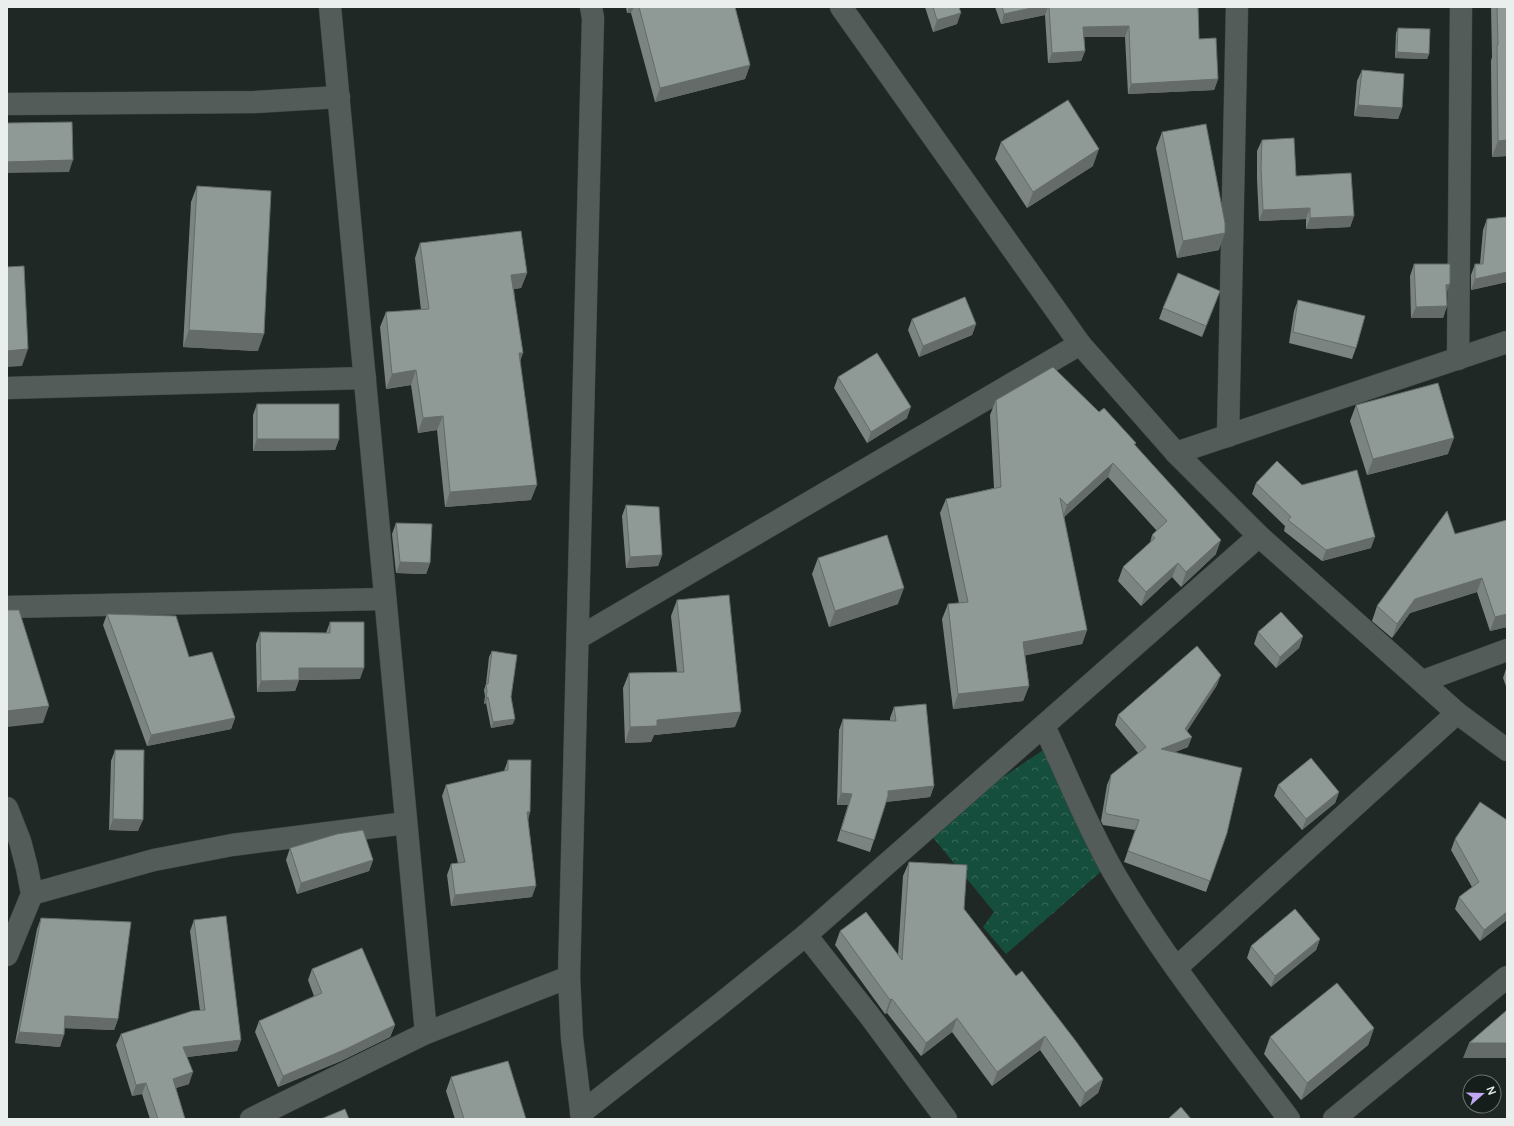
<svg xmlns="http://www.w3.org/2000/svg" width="1514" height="1126" viewBox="0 0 1514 1126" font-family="Manrope,sans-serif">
	<defs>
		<pattern id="park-crowns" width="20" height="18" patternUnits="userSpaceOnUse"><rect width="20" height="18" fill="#164e3d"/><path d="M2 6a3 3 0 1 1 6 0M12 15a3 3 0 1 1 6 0" fill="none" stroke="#386859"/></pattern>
	</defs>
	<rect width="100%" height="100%" fill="#1f2824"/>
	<polygon fill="url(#park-crowns)" points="1052,744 1105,868 1006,954 983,927 994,912 926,829"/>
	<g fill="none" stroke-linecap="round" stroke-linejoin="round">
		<defs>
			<g id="minor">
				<polyline points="330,7 426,1033"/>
				<polyline points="7,104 255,102 339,97"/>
				<polyline points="1458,359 1461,7"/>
				<polyline points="7,388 365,378"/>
				<polyline points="1228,436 1237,7"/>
				<polyline points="1176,453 1507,342"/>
				<polyline points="7,607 385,599"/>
				<polyline points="578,638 1080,344"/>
				<polyline points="1423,681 1507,650"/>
				<path d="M1044,726C1067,775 1087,826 1114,873C1165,960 1229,1039 1289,1119"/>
				<polyline points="7,808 20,841 27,868 32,894 7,955"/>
				<polyline points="32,894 154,860 232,845 406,823"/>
				<polyline points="806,935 869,1015 946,1119"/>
				<polyline points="1176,968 1457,713"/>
				<polyline points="581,1113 718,1006 806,935 1259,536"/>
				<polyline points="251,1119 426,1033 569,977"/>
				<polyline points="582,1119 572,1038 569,977 593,18 591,7"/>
				<polyline points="1334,1119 1507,977"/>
			</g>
			<polyline id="tertiary" points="841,7 1080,344 1176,453 1259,536 1457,713 1507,750"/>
		</defs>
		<use href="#minor" stroke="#3f4643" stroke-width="23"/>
		<use href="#tertiary" stroke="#3f4643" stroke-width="23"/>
		<use href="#minor" stroke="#535c58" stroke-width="22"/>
		<use href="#tertiary" stroke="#535c58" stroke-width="22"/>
	</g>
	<g fill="#7b8480">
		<polygon points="626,7 735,7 750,65 745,79 655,102 631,13 627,13"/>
		<polygon points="925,7 959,7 957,24 933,32"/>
		<polygon points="995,7 1198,7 1199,39 1218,79 1214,90 1128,94 1125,37 1084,37 1085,51 1081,61 1048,63 1045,15 1001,24"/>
		<polygon points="1491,7 1507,7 1507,156 1492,157 1491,61 1492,57"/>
		<polygon points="1398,28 1429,54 1427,59 1395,58 1396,33"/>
		<polygon points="1362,70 1402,108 1398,119 1354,116 1357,81"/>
		<polygon points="1162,132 1219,250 1177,258 1156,148"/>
		<polygon points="1262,140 1296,176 1354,216 1350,227 1306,229 1306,219 1259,221 1257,179 1257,151"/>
		<polygon points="1001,142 1093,166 1027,208 995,159"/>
		<polygon points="197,186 258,351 183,347 191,202"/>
		<polygon points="1507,217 1507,282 1471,290 1471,275 1475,264 1480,264 1483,230 1487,219"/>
		<polygon points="420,243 527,273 521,288 514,289 520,361 531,500 445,507 437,430 418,433 411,385 386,389 380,327 386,312 421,310 415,258"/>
		<polygon points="1414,264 1447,294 1447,306 1443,318 1411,318 1410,276"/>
		<polygon points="1220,291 1202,337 1159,319 1163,308"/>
		<polygon points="1298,300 1356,348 1352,359 1289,343 1294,311"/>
		<polygon points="912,319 976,324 972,335 919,357 908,330"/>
		<polygon points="838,377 907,418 867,443 834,388"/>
		<polygon points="996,400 1099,412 1136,443 1135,445 1216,554 1181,587 1172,577 1141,606 1118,581 1123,567 1150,543 1152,535 1157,531 1108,477 1064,517 1087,630 1082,644 1025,655 1029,686 1023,701 953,709 942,619 948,604 959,603 940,513 946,499 994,488 990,415"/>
		<polygon points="257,404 339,439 335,450 253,451 253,415"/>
		<polygon points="1356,405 1448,454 1367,475 1350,421"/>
		<polygon points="1256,483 1302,485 1371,548 1322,561 1284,531 1285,526 1252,494"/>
		<polygon points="626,505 662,555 658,566 626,568 622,516"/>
		<polygon points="1507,520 1507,627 1490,631 1477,592 1410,613 1392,638 1372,621 1377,606 1455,534"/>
		<polygon points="396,523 430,563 426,574 396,573 392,534"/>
		<polygon points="818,558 898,604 829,627 812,574"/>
		<polygon points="677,600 735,727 654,735 651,742 625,743 623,688 629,673 677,672 671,616"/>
		<polygon points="107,614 189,657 235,718 231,729 147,746 103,625"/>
		<polygon points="330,622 360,679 299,680 295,691 257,692 256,644 260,632 326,633"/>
		<polygon points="1258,632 1303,636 1299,648 1276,668 1254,644"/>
		<polygon points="492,651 511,697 513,724 491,728 486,703 484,704 485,696 484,690 486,684 489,657"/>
		<polygon points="1507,666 1507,689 1503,678"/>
		<polygon points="1217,685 1187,731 1188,747 1175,752 1227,833 1206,892 1124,862 1135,830 1103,825 1101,821 1107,785 1111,775 1138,753 1115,725 1118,715"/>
		<polygon points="894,707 934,786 930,797 886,802 874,840 870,852 837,841 848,805 837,805 839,730 843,719 890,721 890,718"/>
		<polygon points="115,750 138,831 109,830 111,761"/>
		<polygon points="508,760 530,812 528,820 532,897 451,906 447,875 451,864 458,863 442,796 446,785 504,771"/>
		<polygon points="1278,785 1339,792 1335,803 1302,830 1274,796"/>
		<polygon points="1455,839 1507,920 1480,941 1455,909 1459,897 1472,887 1451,850"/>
		<polygon points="290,848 373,860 369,871 297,894 286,860"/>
		<polygon points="909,862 964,909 1016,976 1103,1079 1098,1093 1080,1107 1040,1050 992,1086 952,1032 921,1056 887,1013 885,1014 835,945 840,931 898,955 903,876"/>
		<polygon points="41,918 118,1019 114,1030 64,1028 60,1047 15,1043 37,929"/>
		<polygon points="194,920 241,1040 237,1051 187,1057 189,1084 176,1088 185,1119 150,1119 142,1094 132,1096 116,1045 121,1034 200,1011 190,931"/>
		<polygon points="1320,939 1316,950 1271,987 1247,958 1251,946"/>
		<polygon points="312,969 395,1025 390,1037 341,1061 278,1087 255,1032 259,1021 314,996 308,980"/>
		<polygon points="1374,1028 1368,1045 1301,1100 1264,1054 1270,1037"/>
		<polygon points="451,1077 526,1119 455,1119 446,1091"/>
	</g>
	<g fill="#646b68">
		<polygon points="629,7 634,7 631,13 627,13"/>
		<polygon points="1036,7 1048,7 1045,15 1001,24 1004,14"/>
		<polygon points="961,13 957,24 933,32 937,20"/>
		<polygon points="1129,26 1125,37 1079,37 1083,27"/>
		<polygon points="1085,51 1081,61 1048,63 1052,53"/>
		<polygon points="1397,52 1429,54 1427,59 1395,58"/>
		<polygon points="750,65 745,79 655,102 660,88"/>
		<polygon points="1218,79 1214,90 1128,94 1131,84"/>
		<polygon points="1358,105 1402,108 1398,119 1354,116"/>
		<polygon points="1507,140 1507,156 1492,157 1498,141"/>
		<polygon points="1099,149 1093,166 1027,208 1033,192"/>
		<polygon points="73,160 69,172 7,173 7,162"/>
		<polygon points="1310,208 1306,219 1259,221 1263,210"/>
		<polygon points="1354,216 1350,227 1306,229 1310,218"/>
		<polygon points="1225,233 1219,250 1177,258 1183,241"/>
		<polygon points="1507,272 1507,282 1471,290 1475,279"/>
		<polygon points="527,273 521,288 506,290 511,275"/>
		<polygon points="1450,284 1446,295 1446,285"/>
		<polygon points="1220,291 1216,302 1202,337 1206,326"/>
		<polygon points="1447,306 1443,318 1411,318 1416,307"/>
		<polygon points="976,324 972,335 919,357 923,346"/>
		<polygon points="189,330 264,334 258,351 183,347"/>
		<polygon points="28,349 22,366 7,367 7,351"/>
		<polygon points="519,353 523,353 518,368"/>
		<polygon points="416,370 411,385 386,389 392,374"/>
		<polygon points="911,407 907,418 867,443 871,432"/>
		<polygon points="443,416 437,430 418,433 423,418"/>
		<polygon points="1454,438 1448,454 1367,475 1373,459"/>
		<polygon points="257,439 339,439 335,450 253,451"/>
		<polygon points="1113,463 1108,477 1062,519 1067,505"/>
		<polygon points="537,485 531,500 445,507 450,492"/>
		<polygon points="1375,537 1371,548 1322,561 1326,550"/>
		<polygon points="1221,540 1216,554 1181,587 1186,572"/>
		<polygon points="662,555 658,566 626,568 630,557"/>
		<polygon points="400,562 430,563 426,574 396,573"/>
		<polygon points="1178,563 1172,577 1141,606 1146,592"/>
		<polygon points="1482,578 1477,592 1410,613 1392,638 1397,624 1415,599"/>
		<polygon points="904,588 898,604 829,627 835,611"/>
		<polygon points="1507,614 1507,627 1490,631 1495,617"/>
		<polygon points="1087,630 1082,644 1018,657 1023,642"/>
		<polygon points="1303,636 1299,648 1276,668 1280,657"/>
		<polygon points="299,668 364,668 360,679 295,680"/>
		<polygon points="1221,675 1217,685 1182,739 1185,729"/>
		<polygon points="299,680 295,691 257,692 261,681"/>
		<polygon points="1029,686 1023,701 953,709 958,694"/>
		<polygon points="488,697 486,703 484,704 486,698"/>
		<polygon points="49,706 43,723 7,727 7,711"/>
		<polygon points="741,712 735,727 654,735 651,742 625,743 630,727 657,720"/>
		<polygon points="235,718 231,729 147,746 151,735"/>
		<polygon points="515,719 513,724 491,728 493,722"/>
		<polygon points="1192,737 1188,747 1157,759 1161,749"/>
		<polygon points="934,786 930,797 884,802 888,791"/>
		<polygon points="1339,792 1335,803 1302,830 1306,819"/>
		<polygon points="841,793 852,794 848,805 837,805"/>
		<polygon points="527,812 530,812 526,824"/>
		<polygon points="113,819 143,820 138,831 109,830"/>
		<polygon points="373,860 369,871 297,894 301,883"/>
		<polygon points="536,886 532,897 451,906 455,895"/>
		<polygon points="1507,912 1507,920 1480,941 1484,930"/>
		<polygon points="1320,939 1316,950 1271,987 1275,976"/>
		<polygon points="892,999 887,1013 885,1014 890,1000"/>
		<polygon points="65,1016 118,1019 114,1030 61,1028"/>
		<polygon points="957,1018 952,1032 921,1056 926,1043"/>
		<polygon points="395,1025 390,1037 341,1061 278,1087 283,1076"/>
		<polygon points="1374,1028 1368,1045 1301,1100 1307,1083"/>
		<polygon points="19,1032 64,1035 60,1047 15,1043"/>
		<polygon points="1045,1036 1040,1050 992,1086 997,1072"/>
		<polygon points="241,1040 237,1051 179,1058 183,1047"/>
		<polygon points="1469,1043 1507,1043 1507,1058 1463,1058"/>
		<polygon points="193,1072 189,1084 169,1090 173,1079"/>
		<polygon points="1103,1079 1098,1093 1080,1107 1085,1093"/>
		<polygon points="146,1083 142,1094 132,1096 136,1085"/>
	</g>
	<g fill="#8f9995" stroke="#646b68">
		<polygon points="639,7 735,7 750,65 660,88"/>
		<polygon points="933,7 959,7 961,13 937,20"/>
		<polygon points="1002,7 1036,7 1004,14"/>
		<polygon points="1049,7 1198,7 1199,39 1216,38 1218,79 1131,84 1129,26 1083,27 1085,51 1052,53"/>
		<polygon points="1497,7 1507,7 1507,140 1498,141 1497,45 1498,45"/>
		<polygon points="1398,28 1430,29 1429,54 1397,52"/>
		<polygon points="1362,70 1404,74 1402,108 1358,105"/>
		<polygon points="1068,100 1099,149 1033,192 1001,142"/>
		<polygon points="72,122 73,160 7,162 7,123"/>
		<polygon points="1206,124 1225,223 1225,233 1183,241 1162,132"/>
		<polygon points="1294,138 1296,176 1351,173 1354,216 1310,218 1310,208 1263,210 1261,168 1262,140"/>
		<polygon points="197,186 271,191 264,334 189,330"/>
		<polygon points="1507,217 1507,272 1475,279 1475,264 1483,264 1487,219"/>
		<polygon points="521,231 527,273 511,275 523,353 519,353 537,485 450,492 443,416 423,418 416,370 392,374 386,312 429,309 420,243"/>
		<polygon points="1414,264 1450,264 1450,284 1446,285 1447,306 1416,307"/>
		<polygon points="24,266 28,349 7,351 7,267"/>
		<polygon points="1178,273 1220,291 1206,326 1163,308"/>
		<polygon points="965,297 976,324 923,346 912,319"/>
		<polygon points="1298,300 1365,316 1356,348 1293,332"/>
		<polygon points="877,353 911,407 871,432 838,377"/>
		<polygon points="1053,367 1099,412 1104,408 1136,443 1134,444 1221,540 1186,572 1178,563 1146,592 1123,567 1155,538 1152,535 1167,521 1113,463 1067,505 1060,498 1087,630 1023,642 1029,686 958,694 948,604 968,602 946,499 1001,487 996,400"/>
		<polygon points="1438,383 1454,438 1373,459 1356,405"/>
		<rect x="257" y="404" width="82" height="35"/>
		<polygon points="1277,461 1302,485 1357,470 1375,537 1326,550 1288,520 1291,517 1256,483"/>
		<polygon points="626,505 659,507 662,555 630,557"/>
		<polygon points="1447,511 1455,534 1507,520 1507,614 1495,617 1482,578 1415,599 1397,624 1377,606"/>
		<polygon points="396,523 432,524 430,563 400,562"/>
		<polygon points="887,535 904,588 835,611 818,558"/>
		<polygon points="729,595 741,712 657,720 657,726 630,727 629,673 684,672 677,600"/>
		<polygon points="7,610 19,610 49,706 7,711"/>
		<polygon points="1281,612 1303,636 1280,657 1258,632"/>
		<polygon points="107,614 176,616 189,657 212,652 235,718 151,735"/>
		<polygon points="330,622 364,622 364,668 299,668 299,680 261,681 260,632 330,633"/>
		<polygon points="1197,646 1221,675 1185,729 1192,737 1161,749 1242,768 1227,833 1210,881 1128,851 1139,820 1107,814 1105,811 1111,775 1146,747 1118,715"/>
		<polygon points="492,651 517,655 511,697 515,719 493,722 488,697 486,698 487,691 486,684 488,684"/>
		<polygon points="926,704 934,786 888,791 888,796 874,840 841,830 852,794 841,793 843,719 896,721 894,707"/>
		<polygon points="115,750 144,750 143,820 113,819"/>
		<polygon points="1311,758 1339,792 1306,819 1278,785"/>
		<polygon points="508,760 531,760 530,812 527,812 536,886 455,895 451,864 465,862 446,785 508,770"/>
		<polygon points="1480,802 1507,820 1507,912 1484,930 1459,897 1479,882 1455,839"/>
		<polygon points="363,830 373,860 301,883 290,848 337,834"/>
		<polygon points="909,862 967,865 964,909 1016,976 1022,971 1075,1040 1103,1079 1085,1093 1045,1036 997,1072 957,1018 926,1043 892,999 890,1000 840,931 866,912 902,960"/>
		<polygon points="1295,909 1320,939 1275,976 1251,946"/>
		<polygon points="226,916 241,1040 183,1047 193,1072 173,1079 185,1119 158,1119 146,1083 136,1085 121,1034 192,1011 205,1010 194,920"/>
		<polygon points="41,918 131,922 118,1019 65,1016 64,1035 19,1032"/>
		<polygon points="362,948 395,1025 346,1049 283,1076 259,1021 322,993 312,969"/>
		<polygon points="1337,983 1374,1028 1307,1083 1270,1037"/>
		<polygon points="1507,1010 1507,1043 1469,1043"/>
		<polygon points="508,1061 526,1119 464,1119 451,1077"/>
		<polygon points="1181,1107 1191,1119 1168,1119"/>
		<polygon points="345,1109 349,1119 321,1119"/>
	</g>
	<rect width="1514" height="1126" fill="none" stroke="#eaefed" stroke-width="16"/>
	<g transform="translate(1482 1094) rotate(70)"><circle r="19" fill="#161e1b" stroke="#6b726f"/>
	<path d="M0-3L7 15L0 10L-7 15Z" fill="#c2a8f2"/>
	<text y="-6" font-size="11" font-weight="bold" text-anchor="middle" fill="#eaefed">N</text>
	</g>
</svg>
